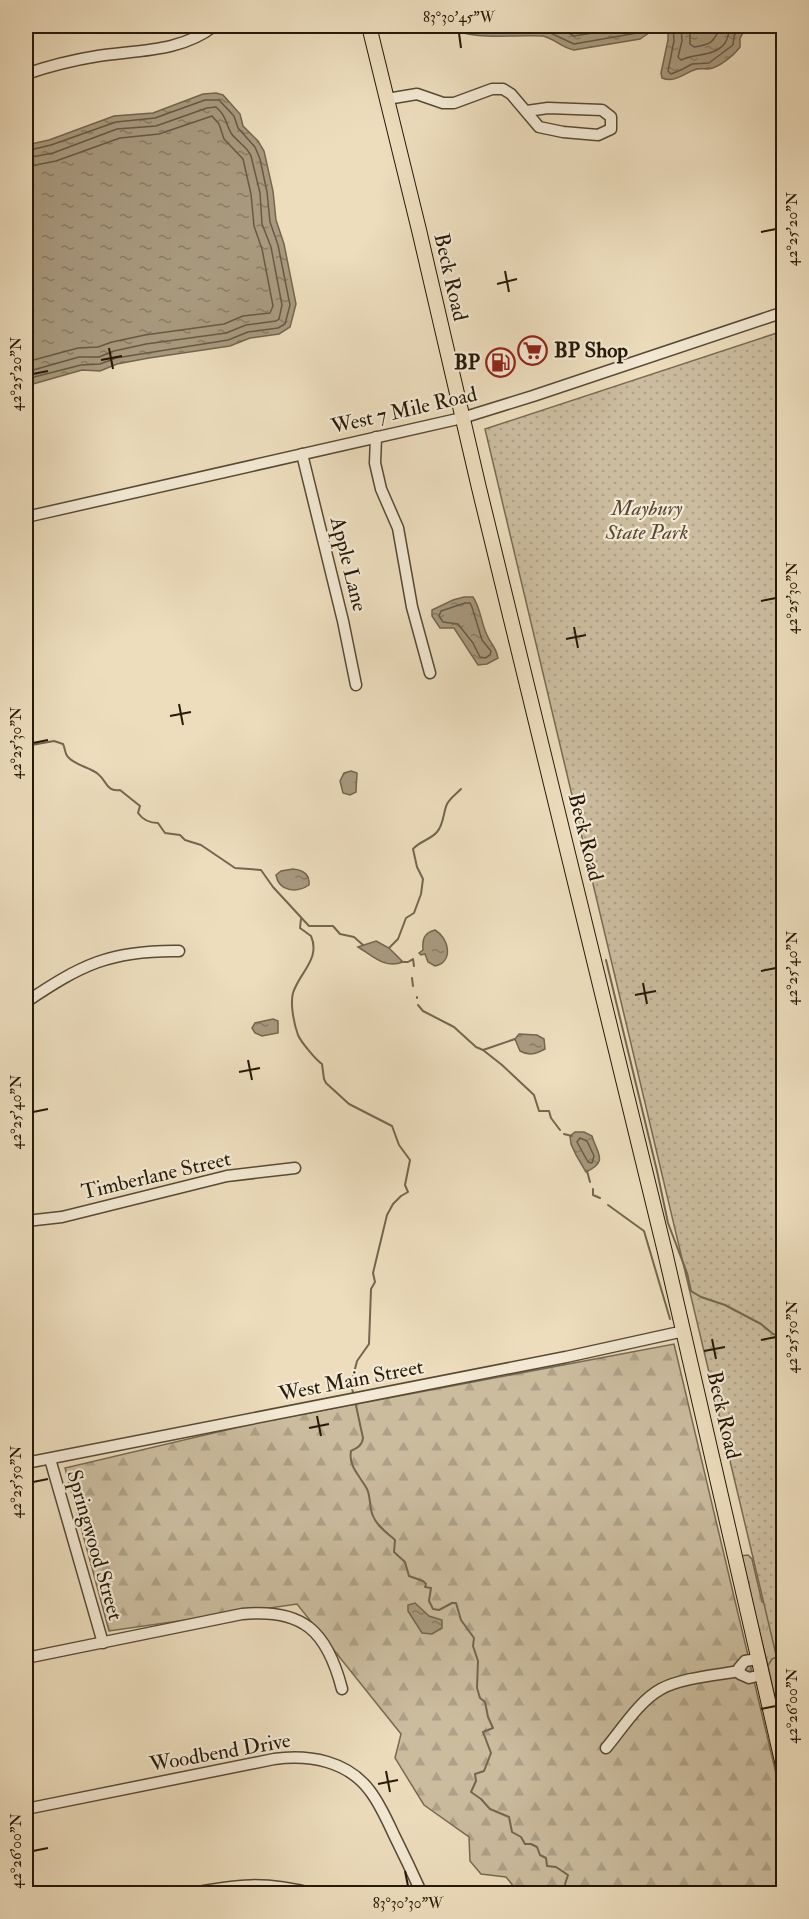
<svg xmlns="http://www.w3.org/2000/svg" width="809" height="1919" viewBox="0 0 809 1919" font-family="'IM FELL Double Pica',serif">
	<defs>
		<pattern id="grass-tufts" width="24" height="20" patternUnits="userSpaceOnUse" patternTransform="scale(1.5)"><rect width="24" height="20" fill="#cbbc9e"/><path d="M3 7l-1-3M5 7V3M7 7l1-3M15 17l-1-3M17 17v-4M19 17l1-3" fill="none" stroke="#aea187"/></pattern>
		<pattern id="forest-firs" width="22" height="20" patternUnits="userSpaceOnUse" patternTransform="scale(1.5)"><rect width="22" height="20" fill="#cbbc9e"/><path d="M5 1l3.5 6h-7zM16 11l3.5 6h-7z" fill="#aea187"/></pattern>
		<pattern id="park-dots" width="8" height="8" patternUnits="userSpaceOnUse" patternTransform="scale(1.5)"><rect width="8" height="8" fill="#cbbc9e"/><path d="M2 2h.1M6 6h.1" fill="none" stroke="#aea187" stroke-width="1.8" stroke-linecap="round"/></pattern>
		<pattern id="water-ripples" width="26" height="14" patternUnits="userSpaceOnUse" patternTransform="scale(1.5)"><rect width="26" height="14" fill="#a99a7f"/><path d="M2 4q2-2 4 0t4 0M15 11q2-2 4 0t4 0" fill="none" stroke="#897d66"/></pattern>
	</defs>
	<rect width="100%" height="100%" fill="#edddbd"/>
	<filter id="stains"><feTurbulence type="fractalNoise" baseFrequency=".00333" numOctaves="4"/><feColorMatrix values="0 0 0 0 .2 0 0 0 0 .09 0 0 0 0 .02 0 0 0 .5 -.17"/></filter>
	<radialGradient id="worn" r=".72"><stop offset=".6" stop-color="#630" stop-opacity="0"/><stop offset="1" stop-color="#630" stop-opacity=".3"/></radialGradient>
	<polygon fill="url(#grass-tufts)" stroke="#786a53" stroke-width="1.5" points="748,1555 752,1559 762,1602 783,1609 780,1657 772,1659 768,1666 740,1556"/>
	<g fill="url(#forest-firs)" stroke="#786a53" stroke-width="1.5">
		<polygon points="674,1344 783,1803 783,1893 519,1893 506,1877 481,1874 470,1861 469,1837 424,1805 395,1758 401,1734 297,1604 109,1631 65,1468 256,1423"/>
		<polygon points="783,1654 783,1737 768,1666 772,1659"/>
	</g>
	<polygon fill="url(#park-dots)" stroke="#786a53" stroke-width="1.5" points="783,331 784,331 783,1684 485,429"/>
	<g fill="url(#water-ripples)" stroke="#74664f" stroke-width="1.5">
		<path d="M446,26H659L640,39L574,50C562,48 555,39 543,36C512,34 473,42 446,26Z"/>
		<path d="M668,26H667H747L740,38V47C734,55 719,68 708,69C703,69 698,68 694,70C683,74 675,83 662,78L661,73L668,40Z"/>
		<polygon points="216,93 223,95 240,114 243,126 258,141 264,151 273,191 276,220 284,244 296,304 290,327 279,334 250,338 230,346 149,358 117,364 100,371 82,370 26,386 26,145 49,140 114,116 153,113 203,94"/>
		<path d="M464,597H473C481,609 481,623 487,635C491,645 496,646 498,658L487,664L478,665L454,628H440L432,616V610L453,600Z"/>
		<polygon points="351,771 357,773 356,792 350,795 343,793 340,781 344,773"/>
		<path d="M293,869C303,870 310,874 309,885C297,893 279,892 276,875L281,871Z"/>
		<path d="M435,930C449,938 454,962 435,966L428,962L425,954L421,955L419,953L423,950C422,939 424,933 435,930Z"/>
		<path d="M376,941L389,948L403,962C384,969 373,956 358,947Z"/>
		<polygon points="273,1019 278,1021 278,1033 262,1036 255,1033 252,1028 255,1023"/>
		<path d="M519,1034L537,1035L544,1039L545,1049C536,1054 529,1056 520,1051L515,1039Z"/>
		<path d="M575,1132H584L592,1136C597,1154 609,1161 586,1172L576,1155L571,1144L570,1136Z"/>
		<polygon points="415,1603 429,1616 442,1620 442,1628 432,1634 422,1633 408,1611 408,1605"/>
	</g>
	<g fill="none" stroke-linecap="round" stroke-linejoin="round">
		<g stroke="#675a44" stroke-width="1.5">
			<polyline points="461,26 487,30 544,30 574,44 637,33 650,26"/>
			<polyline points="555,26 574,36 636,26"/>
			<polyline points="673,26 674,41 668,71 671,74 683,69 692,64 709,63 733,45 734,36 740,26"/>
			<path d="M681,26L682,41L678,57L681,60C695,53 715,57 725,43C728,39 729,31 731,26"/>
			<path d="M690,26V44L694,47C713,44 713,42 721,26"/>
			<polyline points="26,151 51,145 116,122 155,118 205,100 219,100 234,116 238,128 255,147 260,159 267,192 270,222 278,245 290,305 285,324 278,328 248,332 228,340 116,358 100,364 81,365 26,379"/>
			<path d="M26,158L53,153L117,129L156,126L207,108L216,107C227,117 225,122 231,133C237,142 247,146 251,156L260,193L262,224L271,247L282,305L279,319L276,321L246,325L226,333L146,344L114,351L99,357H79L26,372"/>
			<polyline points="26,167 56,161 120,138 159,134 212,116 219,124 224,139 243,159 251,194 254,226 262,249 273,306 270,313 243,316 224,324 145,335 112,342 98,347 78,348 26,362"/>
			<polygon points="465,603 470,603 472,607 482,640 491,651 490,655 485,658 480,657 473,643 458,624 443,622 439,616 441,611"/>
			<polygon points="580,1138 587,1141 594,1156 592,1163 588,1162 577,1142"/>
		</g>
		<g stroke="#74664f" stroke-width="2">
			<path d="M26,746L54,741L63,744C65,748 65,754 68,757C76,766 90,767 98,774C107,781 106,792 120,790L140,806L138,813C143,820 150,823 158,823L165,833L180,835L185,840L201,845L235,868L261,870L273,887L309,926H333L340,934L354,937L363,945"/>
			<path d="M301,919L300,928L311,936C321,959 299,973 293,993C290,1004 294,1024 298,1035C301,1042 316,1060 322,1064L324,1079L326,1083L349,1104L392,1126L399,1145L410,1160L405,1185L408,1192L401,1196L393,1204L387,1215L373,1273L375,1282L371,1289L369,1344L357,1361L351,1385L354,1396"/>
			<path d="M389,948L398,939L406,918L414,913L421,894L423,879L417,867L413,849C420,841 430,840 437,832C444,824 443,813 447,804C450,798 456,794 461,789"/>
			<polyline points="606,960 657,1171 668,1223 687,1273 691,1291 701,1297 725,1305 761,1324 773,1334 784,1337"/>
			<polyline points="401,962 408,962 413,959 414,966"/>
			<polyline points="412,978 413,986"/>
			<polyline points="417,997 417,998"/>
			<polyline points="418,1005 423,1011 454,1027 476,1047 483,1050 502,1065 534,1095 539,1111 549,1111 551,1118 560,1130"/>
			<polyline points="483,1050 515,1039"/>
			<polyline points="564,1134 572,1136"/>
			<polyline points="587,1171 590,1182"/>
			<polyline points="593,1189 593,1195 600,1198"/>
			<polyline points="608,1205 644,1231 670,1319"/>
			<path d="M355,1401L363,1438C362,1446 357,1448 351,1451C348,1466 360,1476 367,1489C371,1497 369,1508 373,1516C377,1526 387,1533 395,1540L394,1552L405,1562L409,1576L423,1581L426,1584L425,1587L431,1588L429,1601L433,1609L439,1610L452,1603H456L461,1620L474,1638L473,1646L478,1661L477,1688L480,1698L485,1702L488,1717L493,1728L483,1732L491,1753L484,1771L475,1774L476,1781L471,1792L481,1799L490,1809L509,1817L512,1832L521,1837L525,1844H531L537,1847L540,1855L546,1858L547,1866L556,1867L568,1875L565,1884L566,1894"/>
		</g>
		<defs>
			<g id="minor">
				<polyline points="259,26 269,26"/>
				<path d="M26,74C49,66 73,60 98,56C138,50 181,52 214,26"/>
				<polyline points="387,99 417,94 443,103 454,103 492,89 503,89 511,94 539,127 563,132 598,135 611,129 611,117 602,110 548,108 527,111"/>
				<polyline points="376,437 375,463 381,489 398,528 412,607 430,673"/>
				<polyline points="302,454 343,621 356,685"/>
				<polyline points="26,517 462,418 533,396 784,312"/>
				<path d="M26,1002C81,965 110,950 179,951"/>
				<polyline points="26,1221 62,1217 227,1176 295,1168"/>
				<polyline points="50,1459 103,1643"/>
				<polyline points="26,1463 566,1357 684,1331"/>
				<path d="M26,1658L242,1614C303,1608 327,1631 342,1689"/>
				<polyline points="757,1659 745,1661 739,1668 740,1674 749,1678 761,1675"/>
				<path d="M606,1748C622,1729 639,1701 661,1689C681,1678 717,1675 740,1671"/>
				<path d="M26,1809L274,1759C309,1754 348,1761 370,1791C380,1804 387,1820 394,1835C404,1855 413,1874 422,1894"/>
				<path d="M188,1894C236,1884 266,1881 314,1894"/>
			</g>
			<polyline id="major" points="369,26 419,230 479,488 665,1252 784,1770"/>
		</defs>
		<use href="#minor" stroke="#574a35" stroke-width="13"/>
		<use href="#major" stroke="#251908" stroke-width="16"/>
		<use href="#minor" stroke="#f3e9d4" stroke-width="10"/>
		<use href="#major" stroke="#edddbd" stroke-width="14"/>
	</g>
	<path fill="none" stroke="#251908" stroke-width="2" d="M459,33L461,48M761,232L776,229M505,271L509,292M497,284L517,279M109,348L113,369M101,360L122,356M33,374L48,371M761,601L776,598M574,627L578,648M566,639L586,635M179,704L183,725M170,716L191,712M33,743L48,740M761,971L776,968M643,983L647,1004M635,995L656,991M248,1060L252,1080M239,1072L260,1068M33,1112L48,1109M712,1339L716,1359M761,1340L776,1337M704,1351L725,1347M317,1416L321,1436M309,1428L329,1424M33,1482L48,1479M761,1709L776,1706M386,1771L390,1792M378,1784L398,1780M33,1851L48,1848M405,1871L408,1886"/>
	<defs>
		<symbol id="supermarket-ring" viewBox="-11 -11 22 22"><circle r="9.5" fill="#f3e9d4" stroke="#8f2418" stroke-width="1.5"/><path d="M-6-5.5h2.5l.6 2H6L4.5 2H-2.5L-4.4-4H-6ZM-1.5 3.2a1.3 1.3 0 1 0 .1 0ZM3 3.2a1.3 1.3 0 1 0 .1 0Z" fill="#8f2418"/></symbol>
		<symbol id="fuel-ring" viewBox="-11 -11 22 22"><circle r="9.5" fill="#f3e9d4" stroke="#8f2418" stroke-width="1.5"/><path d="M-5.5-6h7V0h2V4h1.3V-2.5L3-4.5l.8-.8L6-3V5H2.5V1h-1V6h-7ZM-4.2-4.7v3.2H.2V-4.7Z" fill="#8f2418"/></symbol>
	</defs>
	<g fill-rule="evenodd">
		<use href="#supermarket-ring" x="516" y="334" width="33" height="33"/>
		<use href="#fuel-ring" x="484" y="346" width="33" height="33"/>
	</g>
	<g text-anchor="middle" stroke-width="4.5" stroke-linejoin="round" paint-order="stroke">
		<g font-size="21" fill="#251908" stroke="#f3e9d4">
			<text transform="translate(451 277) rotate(77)" y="7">Beck Road</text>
			<text transform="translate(404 410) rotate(-13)" y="7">West 7 Mile Road</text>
			<text transform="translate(349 564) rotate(76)" y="7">Apple Lane</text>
			<text transform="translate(586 837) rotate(76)" y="7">Beck Road</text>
			<text transform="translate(156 1175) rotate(-13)" y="7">Timberlane Street</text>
			<text transform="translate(351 1380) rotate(-11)" y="7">West Main Street</text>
			<text transform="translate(724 1415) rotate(77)" y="7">Beck Road</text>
			<text transform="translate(95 1545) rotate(74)" y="7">Springwood Street</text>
			<text transform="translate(220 1752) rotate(-10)" y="7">Woodbend Drive</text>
		</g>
		<g font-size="21" font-weight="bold" fill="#251908" stroke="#f3e9d4" text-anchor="start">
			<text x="554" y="357">BP Shop</text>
			<text x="480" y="369" text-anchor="end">BP</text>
		</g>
		<g font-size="21" font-style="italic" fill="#574a35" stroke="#f3e9d4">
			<text x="647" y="515">Maybury<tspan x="647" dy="24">State Park</tspan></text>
		</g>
	</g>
	<rect width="809" height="1919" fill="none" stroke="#edddbd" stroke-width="66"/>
	<rect x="33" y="33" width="743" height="1853" fill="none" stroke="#251908" stroke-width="2"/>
	<g font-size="15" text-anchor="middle" fill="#251908">
		<text x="459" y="22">83°30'45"W</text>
		<text transform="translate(792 229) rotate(-90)" y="5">42°25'20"N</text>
		<text transform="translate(16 374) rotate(-90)" y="5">42°25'20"N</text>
		<text transform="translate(792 598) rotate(-90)" y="5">42°25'30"N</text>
		<text transform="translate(16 743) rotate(-90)" y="5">42°25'30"N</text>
		<text transform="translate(792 968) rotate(-90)" y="5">42°25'40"N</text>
		<text transform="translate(16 1112) rotate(-90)" y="5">42°25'40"N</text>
		<text transform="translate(792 1337) rotate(-90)" y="5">42°25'50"N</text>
		<text transform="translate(16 1482) rotate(-90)" y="5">42°25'50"N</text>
		<text transform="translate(792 1706) rotate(-90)" y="5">42°26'00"N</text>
		<text transform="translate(16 1851) rotate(-90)" y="5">42°26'00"N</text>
		<text x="408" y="1908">83°30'30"W</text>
	</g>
	<rect width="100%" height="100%" filter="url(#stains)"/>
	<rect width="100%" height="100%" fill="url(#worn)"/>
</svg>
